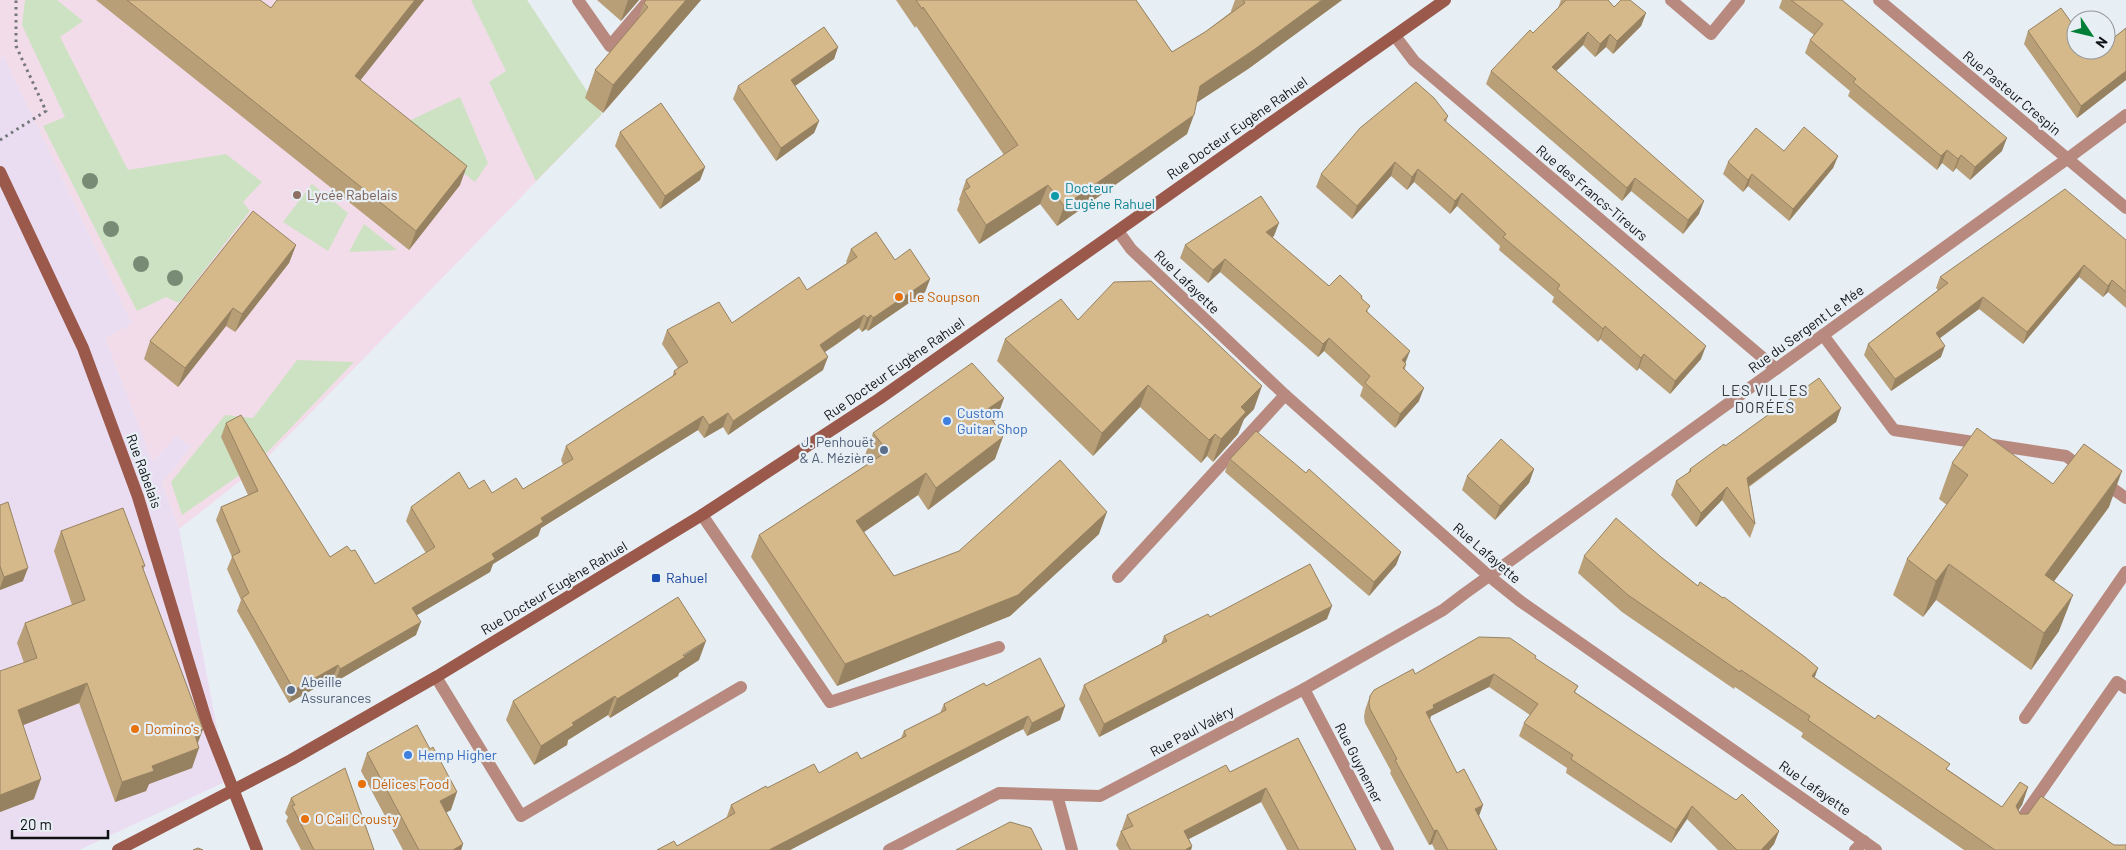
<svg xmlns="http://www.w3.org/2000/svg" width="2126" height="850" viewBox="0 0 2126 850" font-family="Barlow,sans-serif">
	<rect width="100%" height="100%" fill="#e7eef4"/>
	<polygon fill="#ebddf1" points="4,57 132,324 105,339 154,461 176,435 191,447 162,483 179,529 227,781 79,850 0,850 0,58"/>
	<polygon fill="#f2dce9" points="0,0 527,0 602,114 258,467 179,529 162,483 191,447 176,436 153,462 105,338 132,324 4,57 0,58"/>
	<g fill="#cde2c3">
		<polygon points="25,0 57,0 83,21 60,37 128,170 226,154 262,182 243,202 250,211 179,303 166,297 137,311 43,126 65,117 22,25"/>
		<polygon points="471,0 527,0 602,114 536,181 489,82 506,71"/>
		<polygon points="460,97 488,163 475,182 400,125"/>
		<polygon points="312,184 348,213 328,251 283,222"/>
		<polygon points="364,224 397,250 349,252"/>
		<polygon points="297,360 354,362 257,463 182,515 171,482 225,415 253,418"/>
	</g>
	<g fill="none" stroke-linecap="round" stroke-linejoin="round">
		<polyline stroke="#74787c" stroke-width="3" stroke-dasharray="2.5 4" stroke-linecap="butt" points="0,140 46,111 16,46 16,0"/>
		<g stroke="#b88a7f" stroke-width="12">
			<polyline points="578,0 610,46 649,0"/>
			<polyline points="1671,0 1711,34 1739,0"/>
			<polyline points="1823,335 1894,430 2066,456 2085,470"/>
			<polyline points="2102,481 2126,498"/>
			<polyline points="702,515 830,702 999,647"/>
			<polyline points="1118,577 1285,395"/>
			<polyline points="436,677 521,816 741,687"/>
			<polyline points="2025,718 2126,572"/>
			<polyline points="2018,824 2117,682 2126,688"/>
		</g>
		<g stroke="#b88a7f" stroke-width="12">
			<polyline points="1879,0 2126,208"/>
			<polyline points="1395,36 1414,61 1776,369"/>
			<polyline points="1118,231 1131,249 1285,395 1489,576 1520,601 1876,850"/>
			<polyline points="1304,689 1388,850"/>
			<polyline points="1057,795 1072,850"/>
			<polyline points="889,850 999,793 1100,796 1304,689 1443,610 1464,594 2067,159 2126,115"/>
			<polyline points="1855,850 1864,841"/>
		</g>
		<g stroke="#9a594b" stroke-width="12">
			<polyline points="0,172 83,348 138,497 207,723 257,850"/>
			<polyline points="118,850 291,760 436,677 702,515 879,399 1445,0"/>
		</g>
	</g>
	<g fill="#788c75">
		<circle cx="90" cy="181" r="8"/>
		<circle cx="111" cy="229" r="8"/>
		<circle cx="141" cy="264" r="8"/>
		<circle cx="175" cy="278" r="8"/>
	</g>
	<g fill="#b89f78">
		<polygon points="96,0 260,0 271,8 277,0 424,0 360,80 460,185 409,250"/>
		<polygon points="597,0 639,0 621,21"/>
		<polygon points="701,0 603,113 585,98 595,70 638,19 644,3"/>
		<polygon points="896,0 1136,0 1172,52 1205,32 1231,12 1231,11 1235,0 1342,0 1248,69 1196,103 1187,134 1057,226 1040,204 979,244 957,210 960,201 959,200 966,180 1004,155 916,26 915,28"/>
		<polygon points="1561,0 1608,0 1614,7 1646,13 1641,26 1613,54 1606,47 1595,57 1583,45 1556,71 1699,214 1683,234 1631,191 1622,201 1486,84 1491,71 1533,33 1558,8"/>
		<polygon points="1782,0 1842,0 2002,151 1970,180 1956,168 1953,172 1942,163 1937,170 1848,96 1850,91 1805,53 1810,40 1814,35 1779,8"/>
		<polygon points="2126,28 2126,80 2077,118 2024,44 2028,31 2093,54"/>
		<polygon points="838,47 834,59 795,86 819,121 814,133 776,161 733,99 738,86"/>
		<polygon points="1448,116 1446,122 1701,359 1670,394 1639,368 1637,371 1600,339 1598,342 1552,302 1554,297 1499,250 1500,246 1457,206 1450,214 1414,182 1407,190 1391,176 1352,219 1316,187 1321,174"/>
		<polygon points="620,132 705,167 700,180 660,209 615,146"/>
		<polygon points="1784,151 1838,156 1833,168 1789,221 1748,186 1743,192 1723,174 1728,162"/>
		<polygon points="1274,236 1272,237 1329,286 1362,296 1362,298 1368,312 1406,364 1405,369 1419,401 1395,428 1360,396 1363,387 1324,351 1318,357 1220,272 1208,283 1180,258 1185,245"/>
		<polygon points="2126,240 2126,308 2108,292 2103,297 2079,277 2023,344 1979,309 1940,338 1941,357 1891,391 1864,355 1868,344 1938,290 1936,288 1940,277"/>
		<polygon points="296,245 289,263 235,332 226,326 178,387 144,359 150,341"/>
		<polygon points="851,249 895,260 930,279 925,292 868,331 866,329 862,332 859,328 837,344 825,352 823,370 728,435 723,427 704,438 698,430 541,528 538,536 493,564 490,572 417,615 416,635 335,682 333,678 289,703 237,611 241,600 227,569 232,557 216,520 221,507 248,495 221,437 226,423 330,557 351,551 375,584 426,553 406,521 411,507 469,489 492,493 523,489 563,465 561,460 566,446 672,378 674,371 678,368 662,344 667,330 732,323 807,290 847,263 846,262"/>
		<polygon points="1078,320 1254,409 1244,419 1238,434 1213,462 1207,456 1201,463 1140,407 1093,456 997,361 1005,339"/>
		<polygon points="1004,398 996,420 993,421 995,459 928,510 918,495 864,532 894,576 1099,534 1010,616 837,686 751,557 759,535 871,462 865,455 873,433"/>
		<polygon points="1841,408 1836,422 1749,487 1755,524 1750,538 1722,500 1696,527 1671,495 1676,481 1688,473 1690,469 1725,446"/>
		<polygon points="1230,459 1401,552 1396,565 1369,596 1225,472"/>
		<polygon points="1952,463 2053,484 2109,507 2054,581 2059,631 2031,670 1936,600 1923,617 1893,595 1907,559 1947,505 1939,499"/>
		<polygon points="1534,469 1529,483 1495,520 1462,490 1467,476"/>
		<polygon points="0,505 23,581 0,590"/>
		<polygon points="61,531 145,566 143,569 203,729 198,743 192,768 149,784 146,791 115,802 79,703 23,725 34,799 0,812 24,663 17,643 25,623 72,605 54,551"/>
		<polygon points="1584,556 1661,557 1698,586 1818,668 1814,677 2002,807 2028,787 2022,805 2018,810 2020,814 2114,845 2126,850 1964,850 1801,737 1803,733 1735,687 1734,689 1622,612 1578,573"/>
		<polygon points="1210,617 1327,619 1099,737 1079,699 1084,685 1161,644 1164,636"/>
		<polygon points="1535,659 1578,686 1575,692 1779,831 1774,844 1769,850 1718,850 1687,819 1671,843 1566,773 1567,768 1519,736 1524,723 1530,715 1489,687 1431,716 1430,720 1479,816 1497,850 1435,850 1432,844 1429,845 1390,773 1391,771 1365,723 1364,717 1365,710 1370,696 1415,674"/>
		<polygon points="699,660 679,673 678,676 610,718 608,715 568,740 567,745 534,765 506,720 513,701"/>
		<polygon points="986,686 1065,706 1060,720 1027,736 1023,729 790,850 657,850 677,846 726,819 731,805 767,788 819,773 861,759 901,738 904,731 940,713 944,704"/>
		<polygon points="1298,738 1356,850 1287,850 1261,802 1189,839 1192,846 1191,850 1119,850 1116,845 1121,831 1123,830 1122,829 1127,815 1230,772"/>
		<polygon points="367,753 451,810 446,812 463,844 461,850 403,850 361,771"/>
		<polygon points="291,798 374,850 301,850 286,821 288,817 285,813"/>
	</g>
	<g fill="#968261">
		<polygon points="415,0 424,0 348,96 355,76"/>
		<polygon points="628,0 639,0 621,21"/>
		<polygon points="686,0 701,0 603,113 613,85"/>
		<polygon points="1322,0 1342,0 1248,69 1193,105 1200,86"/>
		<polygon points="1646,13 1641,26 1613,54 1617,41"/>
		<polygon points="1588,32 1583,45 1547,80 1552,67"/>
		<polygon points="1610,34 1606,47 1595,57 1600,44"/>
		<polygon points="838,47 834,59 786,92 791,80"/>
		<polygon points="2126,71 2126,80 2077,118 2081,106"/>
		<polygon points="1194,115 1187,134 1057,226 1064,206"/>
		<polygon points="819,121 814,133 776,161 781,148"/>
		<polygon points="2007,138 2002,151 1970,180 1975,167"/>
		<polygon points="1947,150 1942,163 1937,170 1941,156"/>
		<polygon points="1961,155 1956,168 1953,172 1958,159"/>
		<polygon points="1838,156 1833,168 1789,221 1793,209"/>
		<polygon points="1395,162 1391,176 1352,219 1357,206"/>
		<polygon points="467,166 460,185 409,250 416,231"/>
		<polygon points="705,167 700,180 660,209 665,196"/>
		<polygon points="1418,169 1414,182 1407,190 1412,177"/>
		<polygon points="1752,174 1748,186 1743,192 1748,180"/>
		<polygon points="1635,178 1631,191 1622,201 1627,188"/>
		<polygon points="1048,185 1040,204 979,244 986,225"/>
		<polygon points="1462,193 1457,206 1450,214 1455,201"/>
		<polygon points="1704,201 1699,214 1683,234 1688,220"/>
		<polygon points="1279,223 1274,236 1261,245 1266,232"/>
		<polygon points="296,245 289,263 235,332 242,314"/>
		<polygon points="1225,259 1220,272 1208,283 1213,270"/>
		<polygon points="2084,265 2079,277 2023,344 2027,332"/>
		<polygon points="930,279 925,292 868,331 873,318"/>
		<polygon points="2112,280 2108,292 2103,297 2108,286"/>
		<polygon points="1983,297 1979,309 1932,344 1936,333"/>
		<polygon points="233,308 226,326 178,387 185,368"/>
		<polygon points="864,315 859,328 815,359 820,345"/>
		<polygon points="871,315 866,329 862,332 867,318"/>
		<polygon points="1605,326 1600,339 1598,342 1603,329"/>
		<polygon points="1329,338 1324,351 1318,357 1323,344"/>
		<polygon points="1706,346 1701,359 1670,394 1675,381"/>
		<polygon points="1945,346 1941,357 1891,391 1895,379"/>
		<polygon points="1410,351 1405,364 1402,360"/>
		<polygon points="1644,354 1639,368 1637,371 1641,358"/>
		<polygon points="828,357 823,370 728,435 733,421"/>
		<polygon points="1148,385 1140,407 1093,456 1102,433"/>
		<polygon points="1262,386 1254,409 1244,419 1238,434 1213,462 1221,439 1241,407"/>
		<polygon points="1424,388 1419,401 1395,428 1400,414"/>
		<polygon points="1004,398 996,420 978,431 986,410"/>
		<polygon points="1841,408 1836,422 1742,491 1747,478"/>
		<polygon points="728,413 723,427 704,438 709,425"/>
		<polygon points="703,416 698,430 541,528 538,536 493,564 490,572 407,621 412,608 492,554 541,518"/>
		<polygon points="1215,434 1207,456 1201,463 1209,440"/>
		<polygon points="1003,437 995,459 928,510 936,488"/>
		<polygon points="1534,469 1529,483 1495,520 1500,506"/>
		<polygon points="2122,471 2109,507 2032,611 2045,575"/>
		<polygon points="926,473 918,495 848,543 856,521"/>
		<polygon points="1727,487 1722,500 1696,527 1701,513"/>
		<polygon points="1107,512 1099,534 1010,616 837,686 845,664"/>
		<polygon points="1401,552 1396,565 1369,596 1374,582"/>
		<polygon points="1949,564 1936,600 1923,617 1936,581"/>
		<polygon points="28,568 23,581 0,590 0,588 4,577"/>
		<polygon points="2073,595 2059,631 2031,670 2044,633"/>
		<polygon points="1332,606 1327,619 1099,737 1104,724"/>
		<polygon points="421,622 416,635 335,682 340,669"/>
		<polygon points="706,641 699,660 679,673 678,676 610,718 617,699"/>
		<polygon points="338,665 333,678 289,703 294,690"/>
		<polygon points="1818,668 1812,685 1812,676"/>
		<polygon points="1494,674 1489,687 1431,716 1429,721 1426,712 1433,705"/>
		<polygon points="87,683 79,703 11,730 18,710"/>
		<polygon points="615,696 608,715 568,740 567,745 534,765 541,746 572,723"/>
		<polygon points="1065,706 1060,720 1027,736 1032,723"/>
		<polygon points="1028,716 1023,729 790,850 769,850"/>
		<polygon points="203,729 195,749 194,732"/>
		<polygon points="199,748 192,768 149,784 146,791 115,802 122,782 152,766"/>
		<polygon points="41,779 34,799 0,812 0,795"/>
		<polygon points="2028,787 2022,805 2010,823 2016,806"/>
		<polygon points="1266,788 1261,802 1179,844 1184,831"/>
		<polygon points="457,792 451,810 434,819 440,801"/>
		<polygon points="1483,805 1478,819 1475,809"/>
		<polygon points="1692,806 1687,819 1671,843 1676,830"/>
		<polygon points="1437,830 1432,844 1429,845 1434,831"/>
		<polygon points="1779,831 1774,844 1769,850 1761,850"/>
		<polygon points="463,844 461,850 453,850"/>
		<polygon points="1192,846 1191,850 1185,850"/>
	</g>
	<g fill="#d6b98b" stroke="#968261">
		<polygon points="127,0 260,0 271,8 277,0 415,0 355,76 467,166 416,231"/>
		<polygon points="646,0 686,0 613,85 595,70 648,7 644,3"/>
		<polygon points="916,0 1136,0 1172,52 1205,32 1245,3 1243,0 1322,0 1255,49 1200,86 1194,115 1064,206 1048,185 986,225 964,191 970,187 966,180 1018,145 923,7 922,9"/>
		<polygon points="1566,0 1608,0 1614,7 1621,0 1630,0 1646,13 1617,41 1610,34 1600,44 1588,32 1552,67 1704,201 1688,220 1635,178 1627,188 1491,71 1530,30 1533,33"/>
		<polygon points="1791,0 1842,0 2007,138 1975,167 1961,155 1958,159 1947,150 1941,156 1853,82 1856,79 1810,40 1823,24"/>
		<polygon points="2061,8 2076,29 2076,50 2091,50 2093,54 2098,50 2106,50 2106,44 2126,28 2126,71 2081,106 2028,31"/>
		<polygon points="824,27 838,47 791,80 819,121 781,148 738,86"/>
		<polygon points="1416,82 1434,98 1448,116 1444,120 1706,346 1675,381 1644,354 1641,358 1605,326 1603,329 1557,289 1560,285 1503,237 1506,234 1462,193 1455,201 1418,169 1412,177 1395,162 1357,206 1321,174 1360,128"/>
		<polygon points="661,103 705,167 665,196 620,132"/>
		<polygon points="1804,127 1838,156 1793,209 1752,174 1748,180 1728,162 1756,128 1784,151"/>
		<polygon points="2065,189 2126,240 2126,292 2112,280 2108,286 2084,265 2027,332 1983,297 1936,333 1945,346 1895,379 1868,344 1948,283 1940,277"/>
		<polygon points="1261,196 1279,223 1266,232 1329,286 1340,275 1362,296 1361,298 1370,306 1366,311 1410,351 1402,360 1406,364 1403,368 1424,388 1400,414 1365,383 1370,376 1329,338 1323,344 1225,259 1213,270 1185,245"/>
		<polygon points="253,211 296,245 242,314 233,308 185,368 150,341"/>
		<polygon points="876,232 895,260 910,249 930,279 873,318 871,315 867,318 864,315 841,330 820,345 828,357 733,421 728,413 709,425 703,416 541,518 543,522 492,554 495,559 412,608 421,622 340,669 338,665 294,690 242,598 249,593 232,556 240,552 221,507 258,491 226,423 241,415 330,557 347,546 351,551 355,550 375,584 435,547 411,507 459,472 469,489 484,480 492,493 516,478 523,489 573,459 566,446 676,374 674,371 688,362 667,330 719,302 732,323 799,277 807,290 857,257 851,249"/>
		<polygon points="1151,281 1262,386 1241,407 1246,412 1221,439 1215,434 1209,440 1148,385 1102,433 1005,339 1061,299 1078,320 1114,282"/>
		<polygon points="972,363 1004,398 986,410 1003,437 936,488 926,473 856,521 894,576 959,551 1060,460 1107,512 1018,595 845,664 759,535 888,451 873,433"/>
		<polygon points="1819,378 1841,408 1747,478 1755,524 1727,487 1701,513 1676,481 1691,471 1690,469 1724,444 1725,446"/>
		<polygon points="1977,428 2053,484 2084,444 2122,471 2045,575 2073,595 2044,633 1949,564 1936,581 1907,559 1968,475 1952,463"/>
		<polygon points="1256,431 1306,473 1309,469 1401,552 1374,582 1230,459"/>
		<polygon points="1501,439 1534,469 1500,506 1467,476"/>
		<polygon points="8,502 28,568 4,577 0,566 0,505"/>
		<polygon points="123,508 145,566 142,566 203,729 194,732 199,748 152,766 154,771 122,782 87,683 18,710 41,779 0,795 0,671 37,658 25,623 85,600 61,531"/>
		<polygon points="1616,518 1661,557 1698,586 1700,582 1723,598 1724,597 1805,657 1818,668 1812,676 1875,719 1878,715 1912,738 1950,764 1946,769 2002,807 2020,782 2028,787 2016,806 2020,814 2028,814 2041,796 2114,845 2126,845 2126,850 1995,850 1808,720 1810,716 1741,670 1740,672 1628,595 1584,556"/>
		<polygon points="1310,564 1332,606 1104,724 1084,685 1167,641 1164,636 1208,614 1210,617"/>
		<polygon points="678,597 706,641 683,655 685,657 617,699 615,696 572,723 574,725 541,746 513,701"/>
		<polygon points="1479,637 1510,638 1536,656 1535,658 1578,686 1574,692 1736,800 1742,794 1779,831 1761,850 1737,850 1692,806 1676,830 1571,759 1573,755 1524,723 1538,704 1494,674 1433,705 1434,708 1426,712 1457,773 1464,769 1483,805 1475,809 1497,850 1448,850 1437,830 1434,831 1395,760 1397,759 1370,709 1369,703 1370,696 1374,690 1413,669 1415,674"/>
		<polygon points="1040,658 1065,706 1032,723 1028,716 769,850 657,850 674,841 677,846 735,813 731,805 766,786 767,788 814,764 819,773 857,752 861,759 906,736 904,731 946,710 944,704 984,683 986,686"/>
		<polygon points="417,725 430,749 433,747 457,792 440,801 463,844 453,850 419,850 367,753"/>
		<polygon points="1298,738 1356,850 1299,850 1266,788 1184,831 1192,846 1185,850 1131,850 1121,831 1133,826 1127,815 1226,765 1230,772"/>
		<polygon points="345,768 374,850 314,850 292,806 295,805 291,798"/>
		<polygon points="1010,822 1031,828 1042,850 956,850"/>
		<polygon points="198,848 203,850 193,850"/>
	</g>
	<circle fill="#8d6e63" stroke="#e7eef4" stroke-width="2" cx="297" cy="195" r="5"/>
	<circle fill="#0f9aa8" stroke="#e7eef4" stroke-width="2" cx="1055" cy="196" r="5"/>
	<g fill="#e8710a" stroke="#e7eef4" stroke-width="2">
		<circle cx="899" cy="297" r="5"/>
		<circle cx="135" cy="729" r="5"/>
		<circle cx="362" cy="784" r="5"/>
		<circle cx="305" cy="819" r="5"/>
	</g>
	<g fill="#3f7fe0" stroke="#e7eef4" stroke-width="2">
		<circle cx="947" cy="421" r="5"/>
		<circle cx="408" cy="755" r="5"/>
	</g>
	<g fill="#5c6f8a" stroke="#e7eef4" stroke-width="2">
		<circle cx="884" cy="450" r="5"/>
		<circle cx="291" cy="690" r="5"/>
	</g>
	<rect fill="#1a4fb4" stroke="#e7eef4" stroke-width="2" x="651" y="573" width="10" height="10" rx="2.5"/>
	<g text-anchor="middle" stroke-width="4.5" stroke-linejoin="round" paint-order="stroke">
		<g font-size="14" fill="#0f1113" stroke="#e7eef4">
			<text transform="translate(2012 93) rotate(40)" y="5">Rue Pasteur Crespin</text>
			<text transform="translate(1237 128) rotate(-35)" y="5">Rue Docteur Eugène Rahuel</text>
			<text transform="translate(1592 193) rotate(40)" y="5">Rue des Francs-Tireurs</text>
			<text transform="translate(1187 282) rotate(44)" y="5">Rue Lafayette</text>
			<text transform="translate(1806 329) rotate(-36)" y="5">Rue du Sergent Le Mée</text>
			<text transform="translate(894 369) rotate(-35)" y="5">Rue Docteur Eugène Rahuel</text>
			<text transform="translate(144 471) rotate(70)" y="5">Rue Rabelais</text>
			<text transform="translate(1487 553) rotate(41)" y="5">Rue Lafayette</text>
			<text transform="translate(554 588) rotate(-31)" y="5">Rue Docteur Eugène Rahuel</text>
			<text transform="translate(1192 731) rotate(-28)" y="5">Rue Paul Valéry</text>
			<text transform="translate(1359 763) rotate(63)" y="5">Rue Guynemer</text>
			<text transform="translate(1815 788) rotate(35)" y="5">Rue Lafayette</text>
		</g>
		<g font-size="14" fill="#0d838f" stroke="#e7eef4" text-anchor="start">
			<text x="1065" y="193">Docteur<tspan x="1065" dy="16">Eugène Rahuel</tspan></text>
		</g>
		<g font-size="14" fill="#785e54" stroke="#e7eef4" text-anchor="start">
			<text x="307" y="200">Lycée Rabelais</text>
		</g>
		<g font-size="14" fill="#c56008" stroke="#e7eef4" text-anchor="start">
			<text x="909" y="302">Le Soupson</text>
			<text x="145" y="734">Domino's</text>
			<text x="372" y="789">Délices Food</text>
			<text x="315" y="824">O Cali Crousty</text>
		</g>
		<g font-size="14" fill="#366cbe" stroke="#e7eef4" text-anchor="start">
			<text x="957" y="418">Custom<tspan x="957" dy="16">Guitar Shop</tspan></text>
			<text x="418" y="760">Hemp Higher</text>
		</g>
		<g font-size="14" fill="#4e5e75" stroke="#e7eef4" text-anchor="end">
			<text x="874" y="447">J. Penhouët<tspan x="874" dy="16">&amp; A. Mézière</tspan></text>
			<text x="301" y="687" text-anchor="start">Abeille<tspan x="301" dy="16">Assurances</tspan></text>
		</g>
		<g font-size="14" fill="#164399" stroke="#e7eef4" text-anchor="start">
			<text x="666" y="583">Rahuel</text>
		</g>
		<g font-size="15" letter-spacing="1" fill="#353a3f" stroke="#e7eef4">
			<text x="1765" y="396">LES VILLES<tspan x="1765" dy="17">DORÉES</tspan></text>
		</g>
	</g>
	<g transform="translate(2091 35) rotate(125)"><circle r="24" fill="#e7eef4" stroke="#91969a"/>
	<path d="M0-4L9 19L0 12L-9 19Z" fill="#017f38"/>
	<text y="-8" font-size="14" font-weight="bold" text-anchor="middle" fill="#0f1113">N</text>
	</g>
	<path d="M12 830v8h96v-8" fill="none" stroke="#0f1113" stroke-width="2.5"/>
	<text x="20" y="830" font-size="15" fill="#0f1113" stroke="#e7eef4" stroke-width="4" paint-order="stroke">20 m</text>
</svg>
